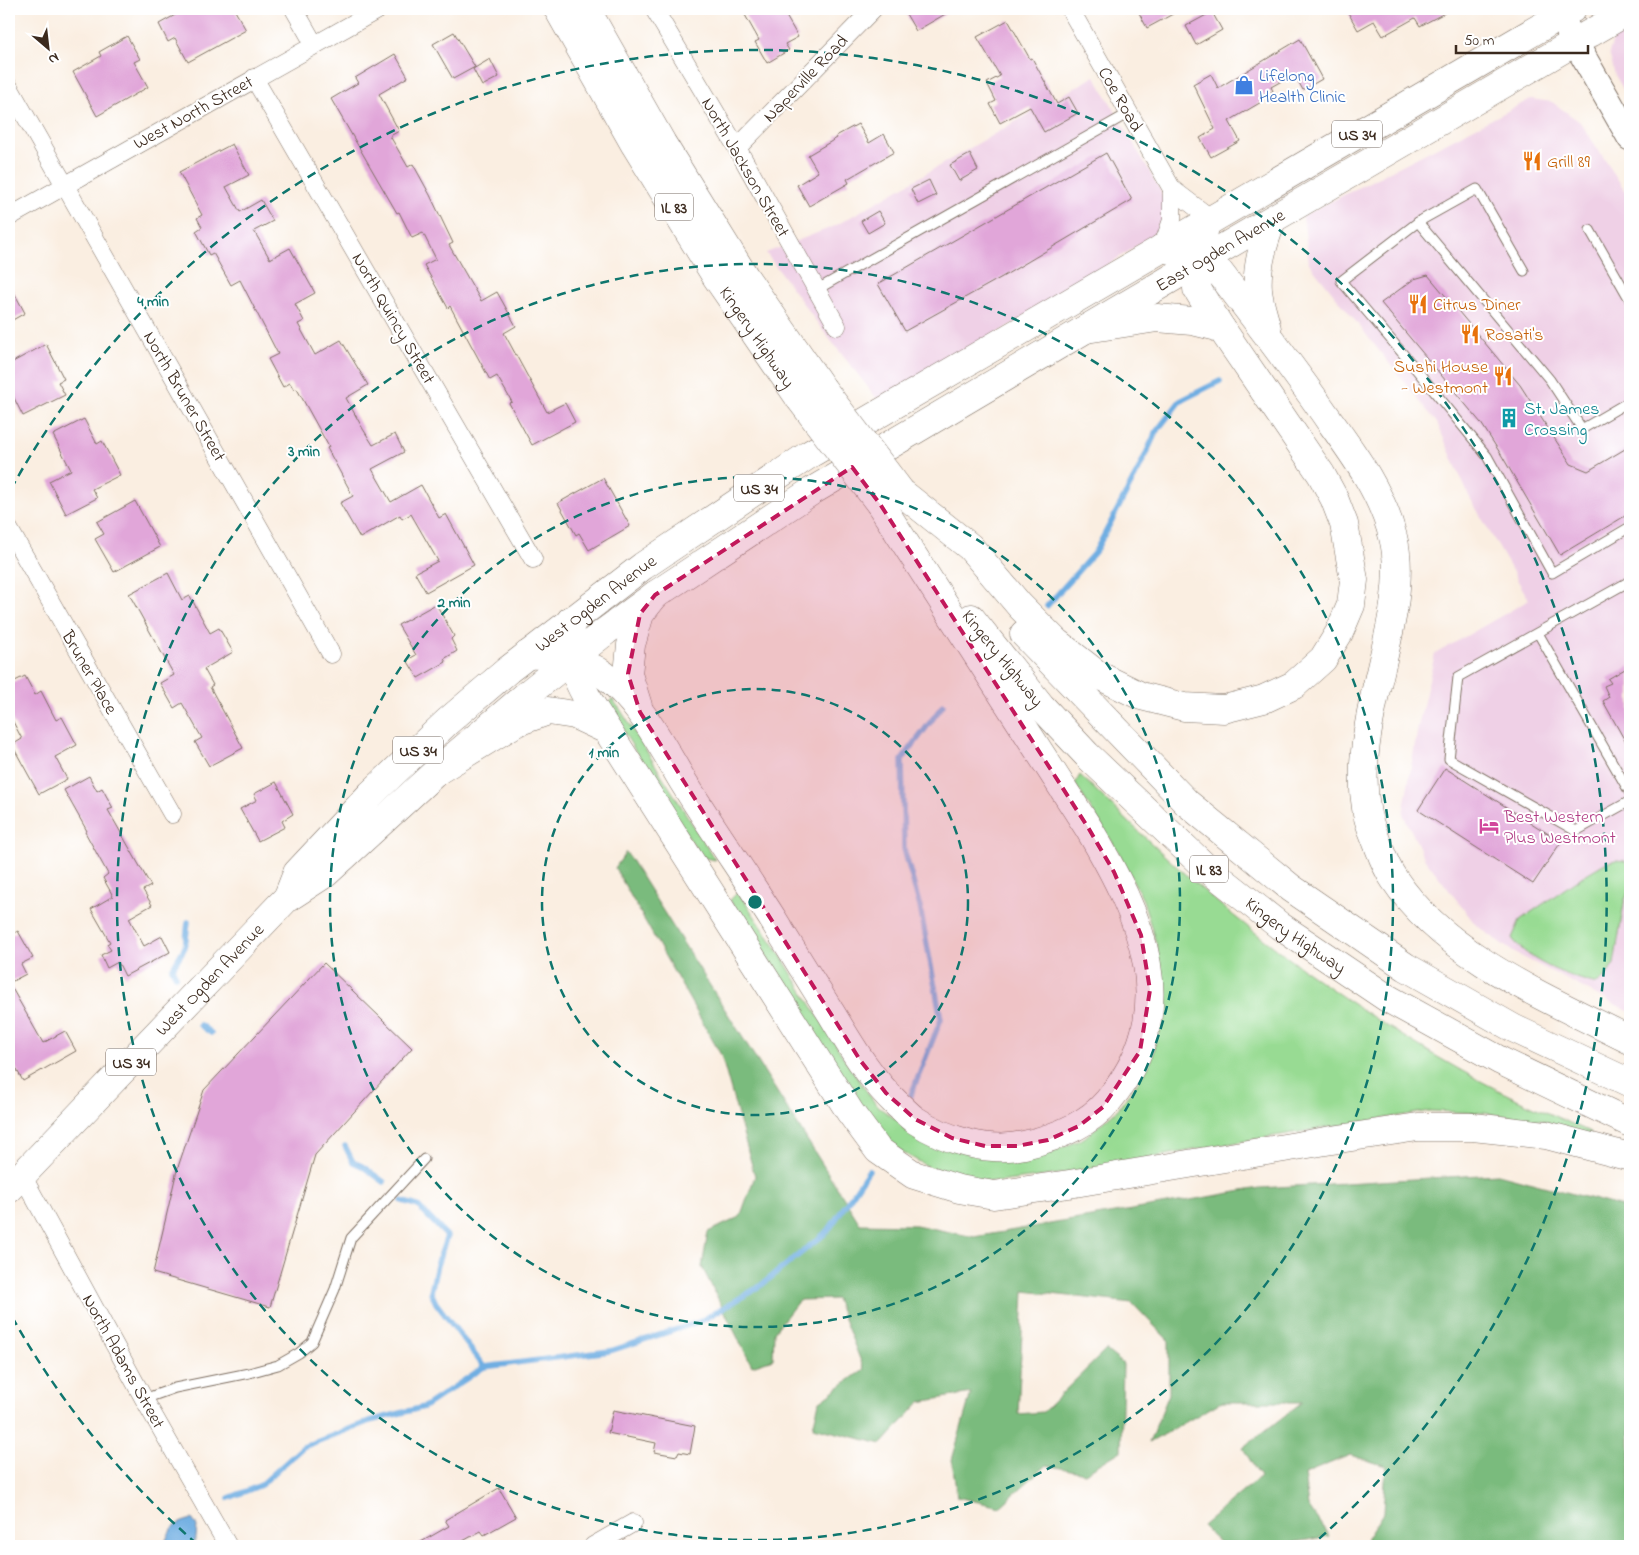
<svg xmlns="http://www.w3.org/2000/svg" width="1639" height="1555" viewBox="0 0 1639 1555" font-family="'Indie Flower',sans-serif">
	<rect width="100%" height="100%" fill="#fff"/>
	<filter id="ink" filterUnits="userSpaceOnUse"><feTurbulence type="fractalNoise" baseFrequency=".02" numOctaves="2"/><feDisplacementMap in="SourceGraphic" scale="10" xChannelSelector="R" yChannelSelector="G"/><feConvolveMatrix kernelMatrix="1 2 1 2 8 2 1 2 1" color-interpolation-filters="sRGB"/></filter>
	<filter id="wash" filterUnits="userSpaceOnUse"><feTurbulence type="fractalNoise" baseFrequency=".0096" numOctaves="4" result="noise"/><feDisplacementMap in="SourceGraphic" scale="20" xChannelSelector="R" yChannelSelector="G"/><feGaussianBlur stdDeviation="1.12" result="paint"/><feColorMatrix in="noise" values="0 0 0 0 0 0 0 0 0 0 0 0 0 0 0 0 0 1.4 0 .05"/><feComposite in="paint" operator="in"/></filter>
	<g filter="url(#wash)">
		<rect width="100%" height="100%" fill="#faeee1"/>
		<g fill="#efd0e6">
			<polygon points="1630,23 1630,101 1615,75 1609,53 1615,34"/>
			<polygon points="1095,76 1160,190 1165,204 1165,216 1159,229 1150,237 1054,300 879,401 824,332 766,253 835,226"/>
			<polygon points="1531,99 1552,102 1580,122 1630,198 1630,1012 1513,952 1476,925 1425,859 1403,814 1418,727 1435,654 1529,600 1469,496 1437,423 1309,263 1303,216"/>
		</g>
		<g fill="#98db93" stroke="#6a8258">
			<polygon points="612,699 620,709 715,860 701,857 607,705"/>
			<path d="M1080,775C1137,830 1194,886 1257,934C1322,985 1392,1032 1464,1072C1505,1095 1548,1113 1590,1132V1135L1544,1121L1484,1113L1430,1111L1256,1139L1053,1175L998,1182L959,1177L927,1166L900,1151L878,1132L730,900L738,892L776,948L847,1063L877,1106L901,1123L1013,1158L1052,1152L1084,1138L1118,1109L1140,1079L1153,1053L1160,1022L1161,981L1157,946L1143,900L1118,851L1075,784Z"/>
			<path d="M1616,860L1625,861L1630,866V887L1624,903L1614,964L1607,975L1597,984C1570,977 1528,962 1512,938L1520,920L1583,876L1605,863Z"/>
		</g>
		<polygon fill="#7abb7d" stroke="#5a724e" points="626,852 860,1224 916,1225 974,1237 1260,1188 1498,1174 1630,1209 1630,1546 1362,1546 1383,1513 1386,1466 1350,1455 1304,1474 1308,1506 1329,1536 1274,1546 1223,1546 1202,1526 1260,1477 1243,1448 1302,1402 1221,1402 1149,1443 1169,1394 1169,1341 1132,1303 1024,1291 1018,1414 1043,1412 1106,1350 1123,1364 1121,1451 1085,1473 1046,1465 1000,1507 957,1497 952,1460 971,1393 920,1402 882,1444 813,1427 819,1402 864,1369 836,1299 799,1300 774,1332 773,1359 752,1366 702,1267 708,1232 740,1217 755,1176 721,1055 615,868"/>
		<path fill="#6faee2" stroke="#556c80" d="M192,1519L197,1526L196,1538L192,1546H164C170,1528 173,1524 192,1519Z"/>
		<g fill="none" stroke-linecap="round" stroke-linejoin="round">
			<g stroke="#6faee2" stroke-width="5.5">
				<polyline points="1047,606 1095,552 1139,469 1156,432 1180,401 1220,381"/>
				<polyline points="176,976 172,969 185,947 188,922"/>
				<polyline points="200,1025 211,1033"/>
				<polyline points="911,1095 941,1019 920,907 904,849 902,760 943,705"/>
				<polyline points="345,1146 353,1162 362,1166 384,1182"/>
				<polyline points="402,1201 418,1206 447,1236 437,1265 431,1292 436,1303 484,1367"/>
				<polyline points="229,1498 261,1485 303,1447 370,1421 424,1407 484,1367 610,1351 699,1322 759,1287 828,1231 869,1170"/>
			</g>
		</g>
		<g id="blocks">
			<g fill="#e1a6d9">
				<polygon points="186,9 234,9 246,30 188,62 175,38 168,42 159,24"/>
				<polygon points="757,9 782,9 798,37 785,44 789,50 767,63 755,42 759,40 745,15"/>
				<polygon points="915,9 954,9 916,31 906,14"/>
				<polygon points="1137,9 1182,9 1147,28"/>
				<polygon points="1346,9 1452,9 1420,26 1415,18 1383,36 1374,21 1358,30"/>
				<polygon points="1212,12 1222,30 1196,45 1186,26"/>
				<polygon points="1008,20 1030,59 1032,58 1057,104 1069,97 1078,113 1044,132 1030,107 1000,123 990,104 996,101 987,83 1000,76 977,37"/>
				<polygon points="454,32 475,67 453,79 433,44"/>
				<polygon points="127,36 140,59 134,62 148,87 97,116 73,72 101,56 99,52"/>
				<polygon points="1300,39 1322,79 1303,90 1294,74 1271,87 1273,91 1261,97 1263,101 1229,121 1240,141 1211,157 1200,138 1215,129 1193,84 1211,74 1218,88"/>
				<polygon points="395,54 408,77 379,94 399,131 390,136 408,167 413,164 430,195 453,243 449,245 481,301 497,292 516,326 504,333 547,412 565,403 575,422 532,445 509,403 512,402 497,376 490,380 450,306 448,308 424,265 436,259 423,233 412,238 399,212 397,213 331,99 358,83 355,78"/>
				<polygon points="490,59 499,77 482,86 473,69"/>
				<polygon points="858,124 869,143 884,134 894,152 847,179 849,183 809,206 797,185 818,172 808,155 837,138 836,136"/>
				<polygon points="232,144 249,175 226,187 240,212 261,200 273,221 254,231 270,259 290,248 315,293 295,304 304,321 298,324 315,355 341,340 368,385 346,398 363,429 373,445 395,434 404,452 372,469 391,502 421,485 439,518 446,514 474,565 426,592 415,573 438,561 411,514 402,519 400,515 360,538 340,503 353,496 327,448 329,447 297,389 294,390 290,383 283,387 268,359 278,354 240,280 231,285 213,253 209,255 196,231 202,227 197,218 202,215 179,172"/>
				<polygon points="1106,153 1132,200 1002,277 905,331 878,284"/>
				<polygon points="970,154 978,170 959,181 950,165"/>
				<polygon points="929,180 936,195 918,204 911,189"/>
				<polygon points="878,211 885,223 868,233 861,221"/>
				<polygon points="1428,275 1520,385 1571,464 1588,471 1630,446 1630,513 1560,555 1502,456 1481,423 1381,303 1414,279"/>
				<polygon points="9,283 25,313 9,322"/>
				<polygon points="46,344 64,379 58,382 65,395 23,416 9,388 9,364"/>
				<polygon points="84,419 97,444 102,441 120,475 92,489 97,498 66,514 49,481 71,470 53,435"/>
				<polygon points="603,478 630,526 589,550 579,533 576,535 558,503"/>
				<polygon points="135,501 160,547 114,572 95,539 104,534 97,522"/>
				<polygon points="168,573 182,600 190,596 210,633 219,628 233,652 204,669 213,685 210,687 243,748 209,766 195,742 202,738 182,703 174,708 160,683 174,675 129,594"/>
				<polygon points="436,604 454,636 451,639 457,651 444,659 446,662 418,678 407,660 416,655 398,625"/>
				<polygon points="1630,666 1630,750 1603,701 1609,697 1604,686 1611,683 1608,679"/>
				<polygon points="25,676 35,695 41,691 56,720 62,717 77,745 55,757 67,779 39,794 12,745 22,739 9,714 9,684"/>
				<polygon points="1445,768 1561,842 1533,884 1418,810"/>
				<polygon points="89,776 97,791 102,788 113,808 108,810 151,886 143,890 152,905 129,918 144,946 162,936 170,952 125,976 118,962 107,968 101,955 111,950 107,944 110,942 91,909 113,896 103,878 108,874 85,832 87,831 64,790"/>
				<polygon points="276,782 293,814 282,821 285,827 258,841 240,809 257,800 254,794"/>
				<polygon points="18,931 33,958 21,964 26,974 9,983 43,1043 65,1031 76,1051 23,1081 12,1061 9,1061 9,936"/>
				<polygon points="324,963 412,1048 315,1155 270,1307 153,1273 177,1170 204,1090"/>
				<polygon points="613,1410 695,1426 690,1454 679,1452 677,1456 654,1452 656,1443 608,1433"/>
				<polygon points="499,1488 516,1517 484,1535 481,1531 454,1546 414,1546 449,1526 445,1520"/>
			</g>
		</g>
	</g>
	<g filter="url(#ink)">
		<use href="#blocks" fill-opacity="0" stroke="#7e6f62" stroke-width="1"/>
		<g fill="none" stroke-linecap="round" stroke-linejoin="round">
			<defs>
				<g id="lane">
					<polyline points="1418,222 1550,380 1582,429 1630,401"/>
					<polyline points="1590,230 1630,300"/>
					<polyline points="1524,271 1477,189 1418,222 1341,281 1415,368 1487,456 1552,573 1630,527"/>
					<polyline points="816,290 1129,113"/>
					<polyline points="1630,581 1458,677 1449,759 1576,831 1630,801"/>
					<polyline points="1538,633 1630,793"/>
					<polyline points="144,1399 175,1388 249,1373 278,1365 299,1353 312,1342 335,1289 351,1238 424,1159"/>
				</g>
				<g id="street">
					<polyline points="294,9 314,44"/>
					<polyline points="654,9 737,148 837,326"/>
					<polyline points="1070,9 1172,189 1205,214 1213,218"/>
					<polyline points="254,78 533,559"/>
					<polyline points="9,87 331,654"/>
					<polyline points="737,148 873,9"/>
					<polyline points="9,217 379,9"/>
					<polyline points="1162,248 1172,220 1172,189"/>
					<polyline points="9,529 172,814"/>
					<polyline points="22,1175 144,1399 228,1546"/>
					<polyline points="593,1546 633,1523"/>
				</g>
				<polyline id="secondary" points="1560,16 1630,138"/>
				<g id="primary">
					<path id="s1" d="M288,896L297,873L371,794L447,722L508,670L643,566L810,454L1572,9"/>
					<path id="s2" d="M9,1189L286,899L326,873L437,771L530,692L606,631L655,595L812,491L1199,262L1630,10"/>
				</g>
				<g id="highway">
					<path id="s3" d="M558,9L635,145L715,275L800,399"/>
					<polyline points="586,9 662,143 745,277 822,388"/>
					<path d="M1162,248C1182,251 1203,261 1220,273C1257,321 1294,369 1329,420C1355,456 1382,493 1393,537C1406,585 1383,654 1373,703C1366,737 1360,773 1366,808C1367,819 1372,830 1376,840C1381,853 1386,868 1394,879C1446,957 1549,999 1630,1040"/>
					<polyline points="1086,329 1157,318 1192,321 1221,328"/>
					<path d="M1267,329C1264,316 1259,303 1258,290C1256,266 1264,242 1272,220"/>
					<polyline points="901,492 970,547 1020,606 1056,642 1098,675 1141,696 1184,707 1224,709 1264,699 1294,685 1323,659 1339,633 1351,605 1354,580 1344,524 1334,498 1321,474 1221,328 1197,289 1200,248 1206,223"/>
					<path id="s4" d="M971,618L1041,706L1087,755L1203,865L1280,926L1387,998L1501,1061L1630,1123"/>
					<path d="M571,620C566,672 582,689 607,730L850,1112L878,1150L914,1175L959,1189L994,1195L1069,1184L1332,1140L1418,1127H1473L1546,1135L1630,1157"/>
					<polyline points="1024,634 1187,803 1291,888 1406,967 1513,1028 1630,1083"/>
					<path d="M527,655C552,654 581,659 603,674C640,701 661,745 684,783C713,830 745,875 774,921C793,952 812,983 831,1013C851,1046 870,1079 898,1105C904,1110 909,1116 915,1120C945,1140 988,1153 1024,1145C1055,1138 1087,1126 1108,1101C1185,1009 1141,918 1089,829L880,504"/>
					<polyline points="638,706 628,674 631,645 640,614 655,595"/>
					<polyline points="437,771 517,722 548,711 575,715 607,730"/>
				</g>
			</defs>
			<use href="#lane" stroke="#7e6f62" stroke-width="11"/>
			<use href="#street" stroke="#7e6f62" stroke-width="19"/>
			<use href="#secondary" stroke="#7e6f62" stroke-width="27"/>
			<use href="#primary" stroke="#7e6f62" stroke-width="29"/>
			<use href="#highway" stroke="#7e6f62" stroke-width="29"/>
			<use href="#lane" stroke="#fff" stroke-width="9"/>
			<use href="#street" stroke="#fff" stroke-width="18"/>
			<use href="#secondary" stroke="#fff" stroke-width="25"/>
			<use href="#primary" stroke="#fff" stroke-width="28"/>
			<use href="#highway" stroke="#fff" stroke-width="28"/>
			<defs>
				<g id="highway-bridge">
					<polyline points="822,388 901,492"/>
					<polyline points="800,399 880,504"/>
				</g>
			</defs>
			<use href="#highway-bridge" stroke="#7e6f62" stroke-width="29" stroke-linecap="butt"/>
			<use href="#highway-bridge" stroke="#fff" stroke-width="28"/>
		</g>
	</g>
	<path fill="#c2185b" fill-opacity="0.2" stroke="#c2185b" stroke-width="4" stroke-dasharray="10 6" stroke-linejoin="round" d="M852,467L880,504L1089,829L1114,872L1141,935L1150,990L1140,1051L1103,1107L1079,1126L1048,1140L1017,1146H985L952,1138L915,1119L886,1093L860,1060L640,712L628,674L640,614L655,595Z"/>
	<g fill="none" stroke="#0f766e" stroke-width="2.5" stroke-dasharray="9 6">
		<circle cx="755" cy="902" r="213"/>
		<circle cx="755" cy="902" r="425"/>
		<circle cx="755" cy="902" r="638"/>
		<path d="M197 1544A851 851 0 0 1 11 1315M11 489A851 851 0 1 1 1313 1544"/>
	</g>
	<defs>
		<symbol id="shop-bare" viewBox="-9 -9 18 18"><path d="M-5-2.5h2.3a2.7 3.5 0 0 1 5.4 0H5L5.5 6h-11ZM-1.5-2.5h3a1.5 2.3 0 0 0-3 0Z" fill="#3f7fe0" stroke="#fff" stroke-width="2.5" paint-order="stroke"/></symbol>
		<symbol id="restaurant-bare" viewBox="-9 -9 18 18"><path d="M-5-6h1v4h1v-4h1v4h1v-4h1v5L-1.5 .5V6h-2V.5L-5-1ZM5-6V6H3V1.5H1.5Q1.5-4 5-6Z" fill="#e8710a" stroke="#fff" stroke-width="2.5" paint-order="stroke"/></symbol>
		<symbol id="building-bare" viewBox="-9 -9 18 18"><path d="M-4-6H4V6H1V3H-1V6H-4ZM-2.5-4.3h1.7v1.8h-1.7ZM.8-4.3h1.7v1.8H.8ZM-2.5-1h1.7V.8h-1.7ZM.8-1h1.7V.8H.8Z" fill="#0f9aa8" stroke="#fff" stroke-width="2.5" paint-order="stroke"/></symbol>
		<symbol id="hotel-bare" viewBox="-9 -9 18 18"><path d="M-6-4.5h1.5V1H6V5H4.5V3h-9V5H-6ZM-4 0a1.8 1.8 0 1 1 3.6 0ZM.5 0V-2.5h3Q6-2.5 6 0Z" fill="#d1479c" stroke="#fff" stroke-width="2.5" paint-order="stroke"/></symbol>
	</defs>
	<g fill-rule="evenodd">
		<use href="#shop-bare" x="1230" y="71" width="28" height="28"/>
		<use href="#restaurant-bare" x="1518" y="147" width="28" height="28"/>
		<use href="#restaurant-bare" x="1404" y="290" width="28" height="28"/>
		<use href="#restaurant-bare" x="1456" y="320" width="28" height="28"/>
		<use href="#restaurant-bare" x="1489" y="362" width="28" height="28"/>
		<use href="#building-bare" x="1495" y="404" width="28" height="28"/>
		<use href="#hotel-bare" x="1475" y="812" width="28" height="28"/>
	</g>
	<g text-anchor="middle" stroke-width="4" stroke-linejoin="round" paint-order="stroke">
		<g fill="#fff" stroke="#766a62" stroke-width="1">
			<rect x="1332" y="120.5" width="50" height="27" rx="4"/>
			<rect x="655" y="193.5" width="38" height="27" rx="4"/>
			<rect x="734" y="474.5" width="50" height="27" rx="4"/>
			<rect x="393" y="736.5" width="50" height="27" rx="4"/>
			<rect x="1190" y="855.5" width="38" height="27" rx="4"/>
			<rect x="106" y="1048.5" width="50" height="27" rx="4"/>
		</g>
		<g font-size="16" font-weight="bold" fill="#3b2a1e">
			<text x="1357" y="140">US 34</text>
			<text x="674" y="213">IL 83</text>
			<text x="759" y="494">US 34</text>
			<text x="418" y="756">US 34</text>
			<text x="1209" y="875">IL 83</text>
			<text x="131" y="1068">US 34</text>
		</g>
		<g font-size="18" fill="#366cbe" stroke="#fff" text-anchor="start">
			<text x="1259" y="81">Lifelong<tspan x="1259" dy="21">Health Clinic</tspan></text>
		</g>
		<g font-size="18" fill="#3b2a1e" stroke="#fff">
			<text transform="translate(805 78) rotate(-46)" y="6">Naperville Road</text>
			<text transform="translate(1121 99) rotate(60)" y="6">Coe Road</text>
			<text transform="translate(193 112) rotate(-29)" y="6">West North Street</text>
			<text transform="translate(746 167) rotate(60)" y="6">North Jackson Street</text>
			<text dy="6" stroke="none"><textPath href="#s2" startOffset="1542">East Ogden Avenue</textPath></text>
			<text transform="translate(394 318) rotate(60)" y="6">North Quincy Street</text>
			<text dy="6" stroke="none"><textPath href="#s3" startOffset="384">Kingery Highway</textPath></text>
			<text transform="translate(185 396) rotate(60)" y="6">North Bruner Street</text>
			<text dy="6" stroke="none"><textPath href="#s1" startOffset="428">West Ogden Avenue</textPath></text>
			<text transform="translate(1003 658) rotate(51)" y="6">Kingery Highway</text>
			<text transform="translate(90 672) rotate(60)" y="6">Bruner Place</text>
			<text dy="6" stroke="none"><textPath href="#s4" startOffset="456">Kingery Highway</textPath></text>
			<text dy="6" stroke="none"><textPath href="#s2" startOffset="290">West Ogden Avenue</textPath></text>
			<text transform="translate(124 1361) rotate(61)" y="6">North Adams Street</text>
		</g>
		<g font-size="18" fill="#c56008" stroke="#fff" text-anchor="start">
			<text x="1547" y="167">Grill 89</text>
			<text x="1433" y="310">Citrus Diner</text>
			<text x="1485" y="340">Rosati's</text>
			<text x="1488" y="372" text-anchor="end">Sushi House<tspan x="1488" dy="21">- Westmont</tspan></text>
		</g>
		<g font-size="18" fill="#0d838f" stroke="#fff" text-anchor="start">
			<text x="1524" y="414">St. James<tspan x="1524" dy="21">Crossing</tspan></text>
		</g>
		<g font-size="18" fill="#b23c85" stroke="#fff" text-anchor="start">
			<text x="1504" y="822">Best Western<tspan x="1504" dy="21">Plus Westmont</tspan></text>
		</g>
	</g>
	<circle cx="755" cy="902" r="8" fill="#0f766e" stroke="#fff" stroke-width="2.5"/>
	<g font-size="15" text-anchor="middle" font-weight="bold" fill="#0f766e" stroke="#fff" stroke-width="4" stroke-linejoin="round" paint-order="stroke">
		<text x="153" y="306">4 min</text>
		<text x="304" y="456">3 min</text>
		<text x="454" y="607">2 min</text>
		<text x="604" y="757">1 min</text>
	</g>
	<rect width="1639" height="1555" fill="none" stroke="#fff" stroke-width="30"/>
	<g transform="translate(48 48) rotate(152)" stroke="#ffffff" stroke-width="4" paint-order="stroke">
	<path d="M0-4L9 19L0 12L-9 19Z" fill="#3b2a1e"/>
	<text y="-8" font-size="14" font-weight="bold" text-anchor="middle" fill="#3b2a1e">N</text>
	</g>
	<path d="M1456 45v8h132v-8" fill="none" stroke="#3b2a1e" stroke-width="2.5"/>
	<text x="1464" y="45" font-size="15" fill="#3b2a1e" stroke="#ffffff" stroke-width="4" paint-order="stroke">50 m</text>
</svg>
